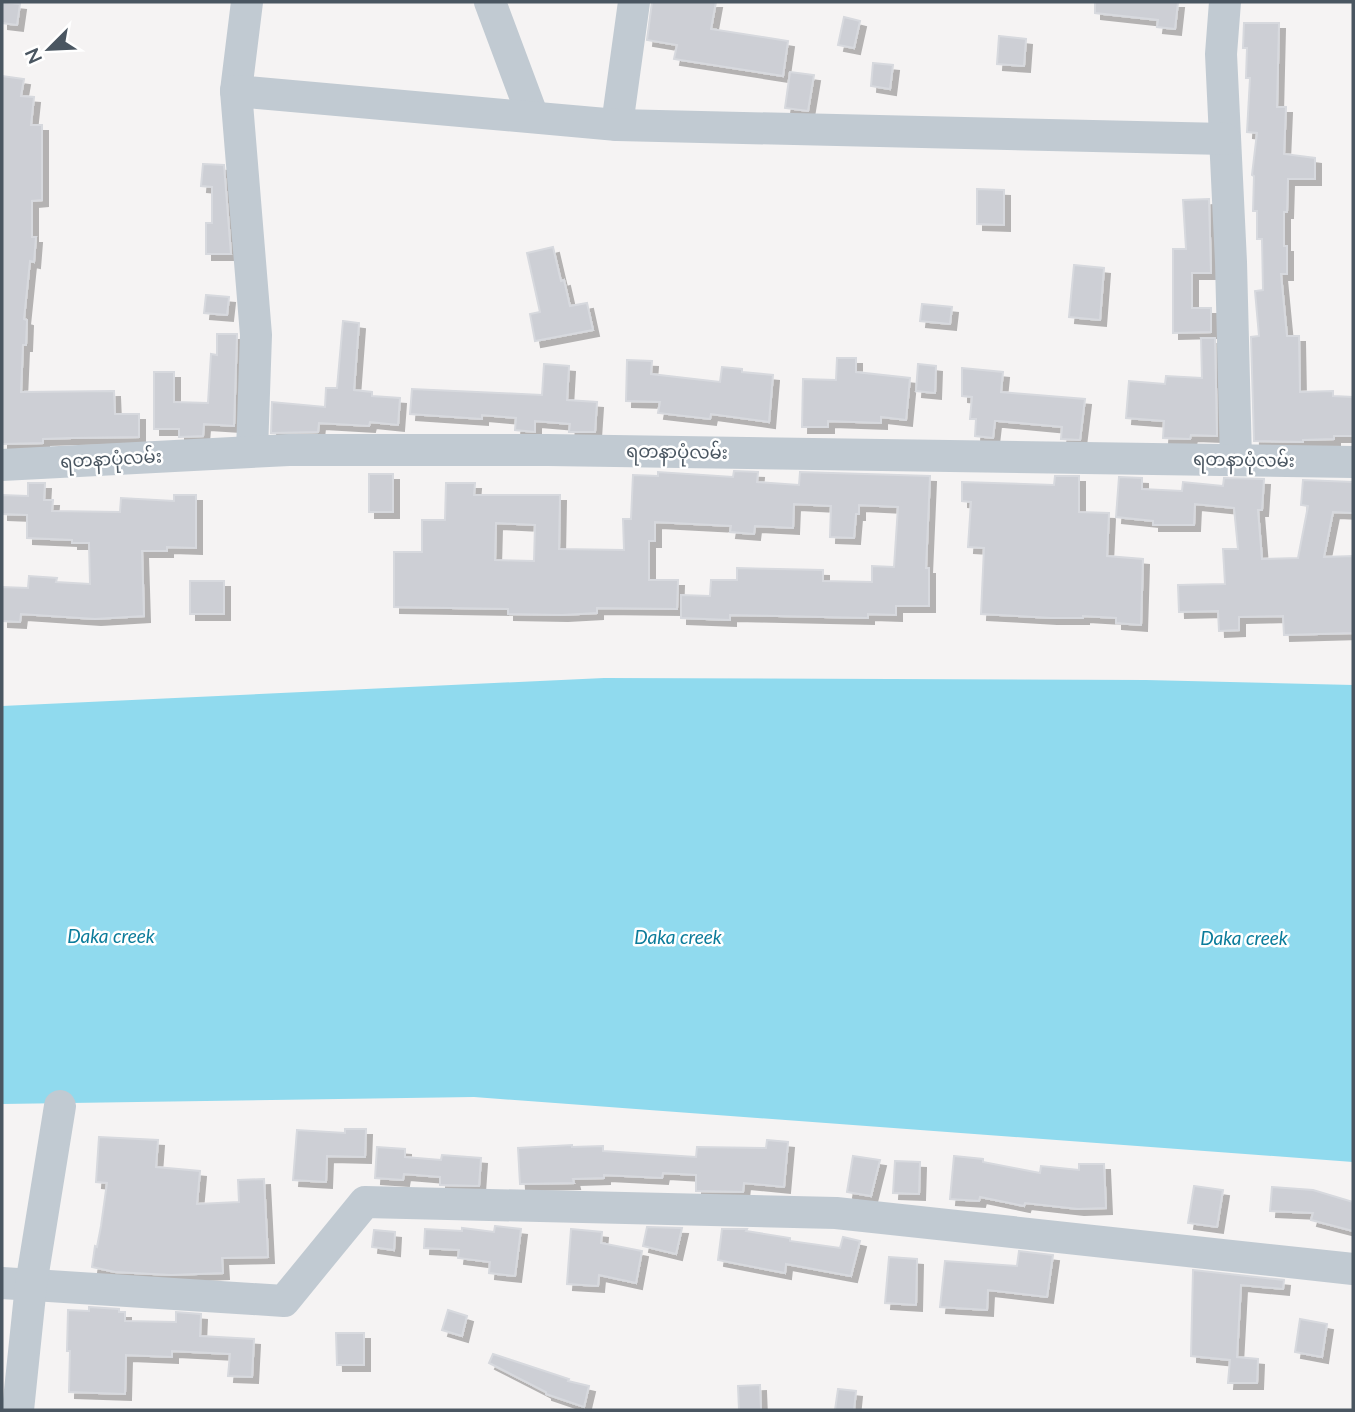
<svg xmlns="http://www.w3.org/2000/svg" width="1355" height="1412" viewBox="0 0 1355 1412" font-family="Lato,'Noto Sans Myanmar',sans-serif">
	<defs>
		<filter id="shadow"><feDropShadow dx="6" dy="6" stdDeviation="0" flood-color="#0004"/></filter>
	</defs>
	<rect width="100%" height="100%" fill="#f5f3f3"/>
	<polygon fill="#90daee" points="604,678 1146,680 1353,685 1353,1162 474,1097 2,1104 2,706"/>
	<g fill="#cdcfd5" stroke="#d7d9de" stroke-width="2" fill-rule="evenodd" filter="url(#shadow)">
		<polygon points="2,2 20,4 17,25 2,23"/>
		<polygon points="652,2 716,2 711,29 788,41 783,76 674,59 677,45 647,40"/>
		<polygon points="1095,2 1178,2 1175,29 1157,27 1158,20 1095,13"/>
		<polygon points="844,17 860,21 854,48 838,45"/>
		<polygon points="1244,23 1279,23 1277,107 1286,107 1284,154 1315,158 1315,179 1288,179 1287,212 1284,212 1284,246 1287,246 1287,274 1281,274 1287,336 1299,336 1300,392 1333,391 1333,396 1353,397 1353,436 1334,436 1334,439 1303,440 1303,442 1254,441 1251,337 1259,336 1255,291 1263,290 1262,239 1257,239 1257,211 1253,211 1254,176 1252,175 1257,133 1247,132 1250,78 1246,78 1247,48 1243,48"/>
		<polygon points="999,36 1026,39 1024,66 997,64"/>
		<polygon points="873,63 893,65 890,89 871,86"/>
		<polygon points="790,72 814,75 808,111 785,108"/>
		<polygon points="2,76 24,79 21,96 34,97 31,125 42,125 42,200 32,201 32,237 36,237 34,262 30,261 24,319 27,320 26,345 23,345 21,392 114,391 115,414 139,414 139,437 72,438 43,439 43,443 2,444"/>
		<polygon points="203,164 224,165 231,254 206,254 206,223 212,223 212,187 201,186"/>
		<polygon points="977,189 1004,190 1004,225 977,224"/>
		<polygon points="1209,199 1211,273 1192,273 1192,308 1211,308 1211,332 1173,333 1173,249 1186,249 1183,200"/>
		<polygon points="553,247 561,281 564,280 570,306 587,303 593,330 535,341 530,314 540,312 527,253"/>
		<polygon points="1074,265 1104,268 1100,320 1069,317"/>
		<polygon points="206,295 229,297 227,315 204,313"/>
		<polygon points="922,304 952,307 950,324 920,321"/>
		<polygon points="343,321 359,323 354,390 372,392 372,396 400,398 398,425 370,422 369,426 319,423 318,432 271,433 272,402 325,407 326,388 337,388"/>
		<polygon points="217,334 237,334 234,426 204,424 203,436 179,437 179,429 154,429 154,372 174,372 174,402 208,403 211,354 217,355"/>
		<polygon points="1201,338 1215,338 1217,436 1191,435 1190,439 1163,438 1164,421 1126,418 1129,381 1165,384 1166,376 1202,378"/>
		<polygon points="837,358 856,358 856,372 910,378 906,420 881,417 881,423 828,421 828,427 802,427 803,379 836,380"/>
		<polygon points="627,360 652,361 651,374 720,382 722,367 742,369 742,372 773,375 769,422 711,414 710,419 658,413 660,402 626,401"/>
		<polygon points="544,364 569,366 567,400 597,402 595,432 569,432 570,424 535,421 535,432 515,430 516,418 482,415 482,419 410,414 412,389 542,395"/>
		<polygon points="918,364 936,366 935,393 916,391"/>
		<polygon points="962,368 1003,372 1001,392 1085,399 1080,440 1061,439 1062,427 998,421 995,421 993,438 975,436 976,419 970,419 972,397 962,396"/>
		<path d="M734,471L758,472L757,482L799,485L800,472L930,476L926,568H929V606H896V615L868,614V618L730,615V620L681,618V595L710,596L711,580H737V568L823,570V581L872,582V566L894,567L898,507L859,505V514H856L854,538L830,537L831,506L794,504L793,528L755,526L754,534L730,532L731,526L655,522V541H649V580H678L677,609L597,608V613L562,615L508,614V609L394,607V552H422V520H445L446,483H475L474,495H560L559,549L624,550L623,519H631L633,475L658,476V472L733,477ZM496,523L535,525L534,561L495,560Z"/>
		<rect x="369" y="474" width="24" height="38"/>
		<polygon points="1055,476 1079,476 1079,512 1109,513 1107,556 1143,559 1141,625 1116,623 1116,618 1083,616 1083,618 1051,618 981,614 984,548 968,547 971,502 962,501 962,482 1054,485"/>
		<polygon points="1119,477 1142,478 1142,489 1182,491 1183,482 1223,486 1224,478 1264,479 1262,510 1258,510 1262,559 1298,558 1308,506 1301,505 1303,480 1353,482 1353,513 1333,512 1324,557 1353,556 1353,633 1284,635 1283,616 1239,617 1239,630 1219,631 1218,611 1179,612 1178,585 1225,584 1223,549 1238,549 1234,508 1195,504 1194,525 1153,525 1153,521 1116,517"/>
		<polygon points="28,483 45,483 44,500 53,500 52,511 120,512 121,498 174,501 174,495 196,495 196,548 167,547 167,551 142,551 144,616 95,619 21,614 20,622 2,621 2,587 28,588 29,576 57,578 56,582 90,584 89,543 72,543 72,540 27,538 27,515 2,514 2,495 28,496"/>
		<rect x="190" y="581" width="34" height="33"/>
		<polygon points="345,1129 366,1129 365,1157 327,1156 326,1182 293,1180 297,1130 345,1133"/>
		<polygon points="99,1137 158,1140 156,1167 200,1171 197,1204 239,1202 238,1180 264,1179 268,1257 222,1258 223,1273 171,1275 115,1272 92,1267 95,1246 97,1247 101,1226 107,1183 96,1182"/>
		<polygon points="767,1140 788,1142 784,1187 744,1183 743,1192 696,1191 696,1175 663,1173 662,1178 604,1175 604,1178 573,1179 574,1183 520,1184 518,1148 572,1145 572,1147 603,1146 603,1151 696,1157 697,1147 766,1148"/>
		<polygon points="377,1147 405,1149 405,1157 441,1160 442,1155 481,1158 479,1186 440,1185 440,1177 404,1174 403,1180 375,1178"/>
		<polygon points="853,1156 880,1160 871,1196 847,1192"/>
		<polygon points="954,1156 983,1159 983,1162 1040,1173 1041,1166 1079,1170 1079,1164 1104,1164 1106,1208 1078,1209 1025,1203 1024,1206 980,1197 979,1201 950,1199"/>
		<polygon points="895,1161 920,1162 919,1194 893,1193"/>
		<polygon points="1194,1186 1223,1190 1217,1227 1188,1223"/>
		<polygon points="1272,1187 1313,1190 1353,1202 1353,1231 1311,1220 1313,1213 1270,1211"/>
		<polygon points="495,1226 521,1229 515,1276 489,1273 490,1262 458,1258 459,1250 424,1248 425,1229 462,1231 462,1228 494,1232"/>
		<polygon points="647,1227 682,1228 676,1254 643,1246"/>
		<polygon points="571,1229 602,1232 601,1243 642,1251 636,1283 599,1275 598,1286 567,1284"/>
		<polygon points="722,1229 747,1229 746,1231 790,1238 790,1241 840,1248 843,1237 860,1241 851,1276 786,1264 785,1273 718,1260"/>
		<polygon points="374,1230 395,1232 394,1250 372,1247"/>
		<polygon points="1019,1251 1053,1255 1047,1297 988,1290 987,1310 940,1307 945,1261 1017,1266"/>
		<polygon points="889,1257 917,1259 916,1305 885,1303"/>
		<polygon points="1193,1270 1284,1280 1283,1289 1241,1285 1237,1357 1258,1359 1257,1383 1228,1383 1230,1360 1191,1356"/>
		<polygon points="89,1307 119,1309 119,1312 125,1312 125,1321 176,1322 176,1312 201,1314 200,1336 254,1339 252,1377 228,1376 230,1354 172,1351 172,1357 126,1355 125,1394 69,1392 70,1351 67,1351 68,1310 89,1311"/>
		<polygon points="448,1310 467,1316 462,1336 442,1330"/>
		<polygon points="1300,1319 1327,1324 1322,1357 1295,1352"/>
		<polygon points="336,1333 364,1333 364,1365 337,1365"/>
		<polygon points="493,1354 569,1379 568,1381 589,1386 584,1407 546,1394 546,1392 489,1363"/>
		<polygon points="760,1385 761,1410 739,1410 738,1386"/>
		<polygon points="838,1389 856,1391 854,1410 835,1410"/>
	</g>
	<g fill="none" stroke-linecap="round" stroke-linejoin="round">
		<g stroke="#c1cad2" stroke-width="32">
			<polyline points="490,2 533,117"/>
			<polyline points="1225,2 1221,54 1231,262 1236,460"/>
			<polyline points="236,91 247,2"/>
			<polyline points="617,125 634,2"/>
			<polyline points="252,451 256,335 236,91 617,125 1225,139"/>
			<polyline points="2,465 289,450 548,450 1353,462"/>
			<polyline points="2,1283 284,1301 365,1202 836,1213 1353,1269"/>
			<polyline points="18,1410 31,1285 60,1106"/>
		</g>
	</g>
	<g text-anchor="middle" stroke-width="5" stroke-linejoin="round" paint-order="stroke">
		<g font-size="18" fill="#4a5661" stroke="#fff">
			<text transform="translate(677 452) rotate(1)" y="6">ရတနာပုံလမ်း</text>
			<text transform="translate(111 459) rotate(-3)" y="6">ရတနာပုံလမ်း</text>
			<text transform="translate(1244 460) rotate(1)" y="6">ရတနာပုံလမ်း</text>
		</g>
		<g font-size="19" font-style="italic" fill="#0c7c9b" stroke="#fff">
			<text x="111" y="943">Daka creek</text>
			<text x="678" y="944">Daka creek</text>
			<text x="1244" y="945">Daka creek</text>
		</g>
	</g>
	<rect width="1355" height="1412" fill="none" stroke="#4a5661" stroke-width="7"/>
	<g transform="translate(49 49) rotate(246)" stroke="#ffffff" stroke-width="5" paint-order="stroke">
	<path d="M0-5L12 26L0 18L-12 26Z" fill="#4a5661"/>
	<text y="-10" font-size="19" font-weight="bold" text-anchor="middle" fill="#4a5661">N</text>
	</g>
</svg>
